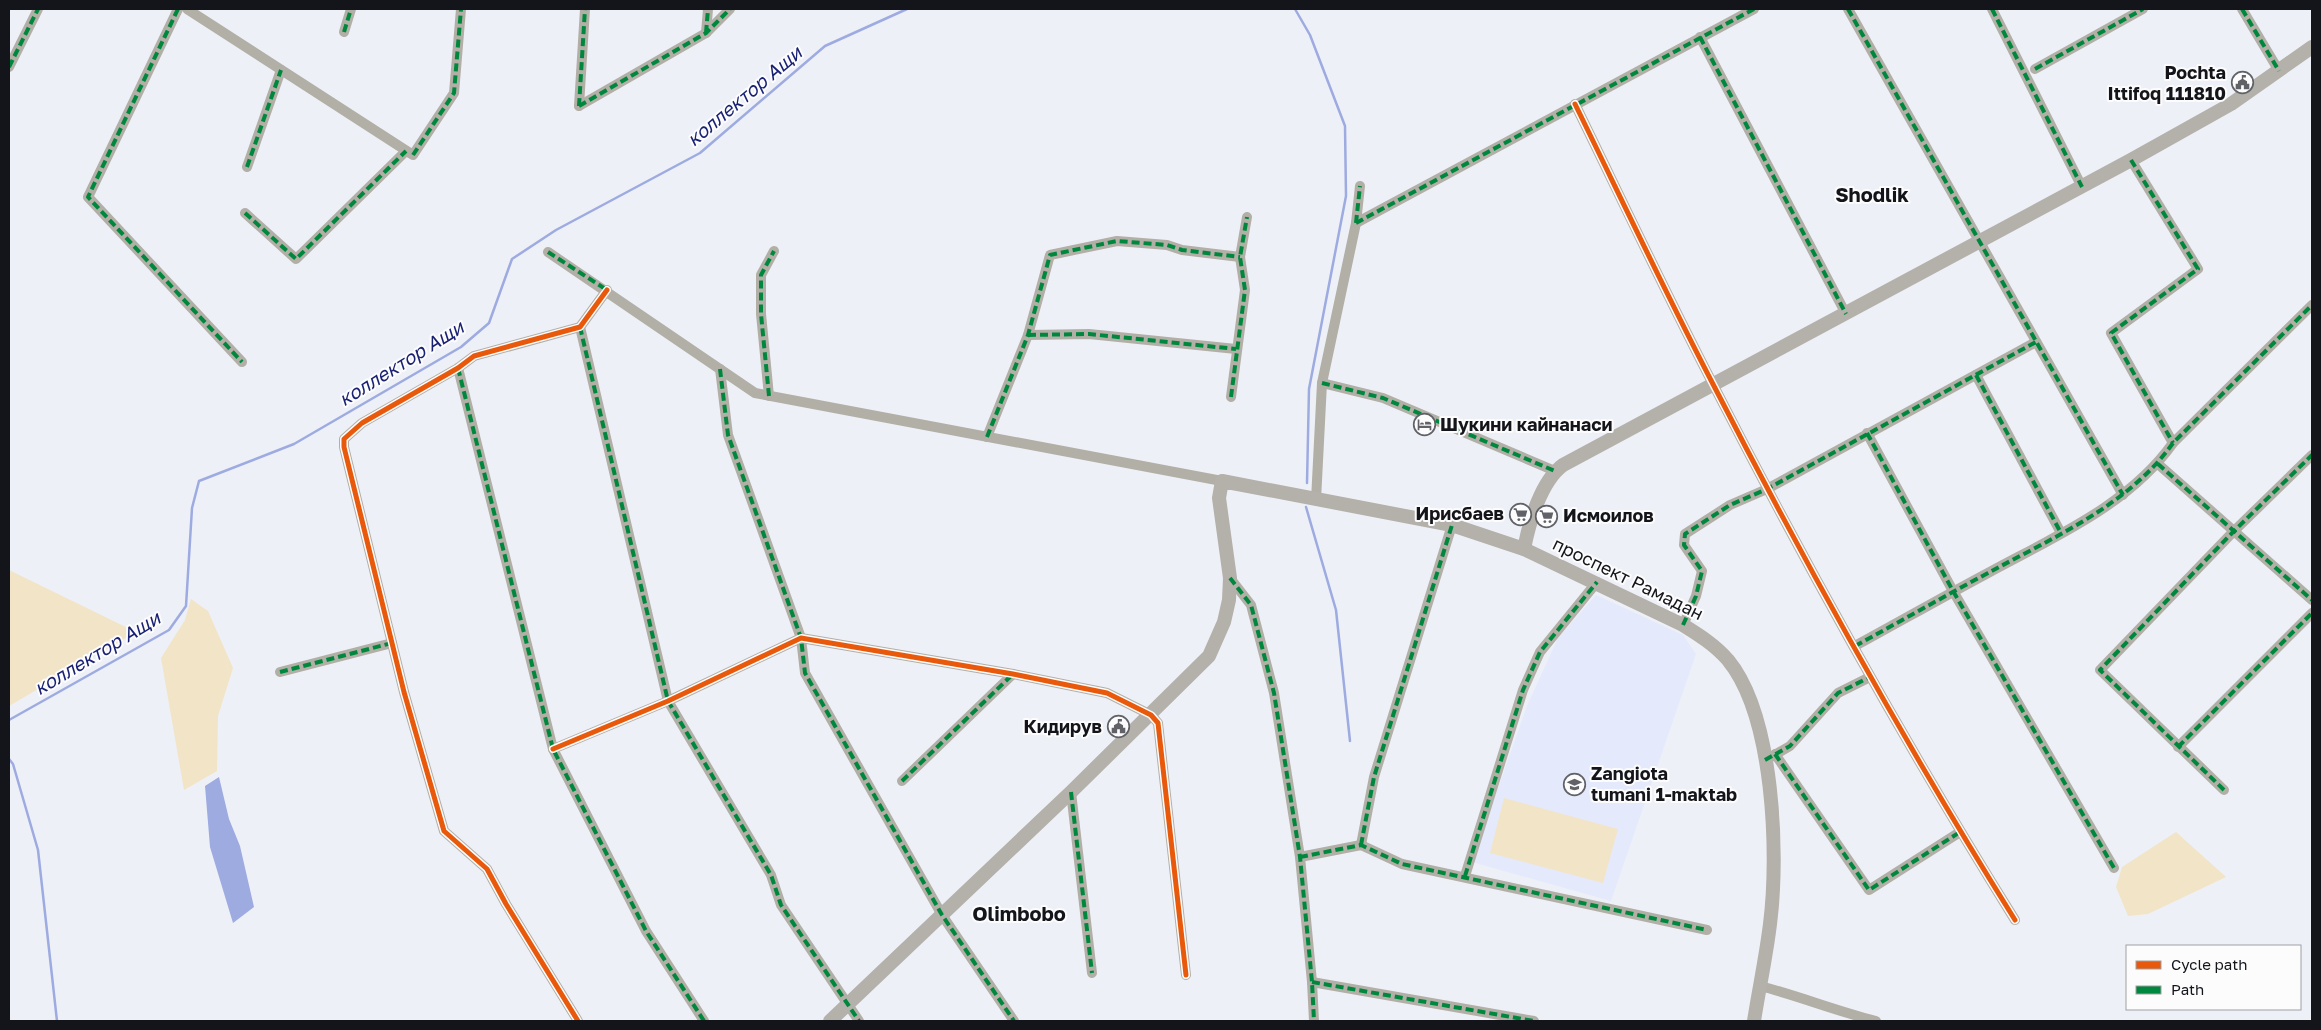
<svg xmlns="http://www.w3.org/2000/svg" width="2321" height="1030" viewBox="0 0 2321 1030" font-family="'Golos Text',sans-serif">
	<rect width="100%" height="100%" fill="#eef0f8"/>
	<polygon fill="#e4e9fb" points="1596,595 1683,635 1696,654 1611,901 1472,862 1527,706 1558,638"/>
	<g fill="#f2e4c6">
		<polygon points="9,570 136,632 9,706"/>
		<polygon points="191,599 208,611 233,668 218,716 217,771 184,790 161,658 185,620"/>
		<polygon points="1504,798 1618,829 1603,883 1490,853"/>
		<polygon points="2176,832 2226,877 2148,914 2128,916 2116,887 2122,867"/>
	</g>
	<polygon fill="#9dabe0" points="219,777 229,819 240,846 254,907 233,923 210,847 205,786"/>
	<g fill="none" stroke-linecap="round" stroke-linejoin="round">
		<g stroke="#9dabe0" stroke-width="2.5">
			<polyline points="1295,9 1310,35 1345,126 1346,196 1309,389 1307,483"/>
			<polyline points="1306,507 1336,610 1350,741"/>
			<polyline points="9,720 169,630 186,606 192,508 199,481 294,444 461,347 489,323 512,259 556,230 700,153 825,46 907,9"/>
			<polyline points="9,759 13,764 38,850 57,1021"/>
		</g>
		<g stroke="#b2afa6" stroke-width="10">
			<polyline points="178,9 88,197 242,362"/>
			<polyline points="187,9 413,155 454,93 461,9"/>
			<polyline points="1848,9 2123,495"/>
			<polyline points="1992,9 2082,187"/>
			<polyline points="2242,9 2279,71"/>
			<polyline points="344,32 351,9"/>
			<polyline points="706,33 708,9"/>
			<polyline points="1700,37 1846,314"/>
			<polyline points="9,67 38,9"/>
			<polyline points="2035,69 2143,9"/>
			<path d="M1575,104C1621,198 1666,294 1715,388C1808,569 1907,747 2015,920"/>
			<polyline points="579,106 706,33 730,9"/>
			<polyline points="579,106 585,9"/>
			<polyline points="2131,160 2198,269 2111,333 2173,443"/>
			<polyline points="247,167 281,70"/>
			<polyline points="245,213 296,259 406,151"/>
			<polyline points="1356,223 1754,9"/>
			<polyline points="548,252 755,393 1222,481"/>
			<polyline points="580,327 668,701 771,875 781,905 859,1021"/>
			<polyline points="1028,335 1089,334 1236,349"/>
			<polyline points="458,368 553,749 646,931 704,1021"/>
			<polyline points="720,369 728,435 801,638 805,673 942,915 1014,1021"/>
			<polyline points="1976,375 2061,533"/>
			<polyline points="1322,383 1383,398 1555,471"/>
			<polyline points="769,396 761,314 761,275 774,251"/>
			<polyline points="1231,397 1245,290 1240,257 1247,217"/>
			<polyline points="1867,433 1953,591 2114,868"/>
			<polyline points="987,437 1028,335 1050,255 1117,241 1167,245 1182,250 1240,257"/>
			<polyline points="2158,464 2312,600"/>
			<polyline points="1316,500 1322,383 1356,223 1360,186"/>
			<polyline points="1230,578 1251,605 1274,693 1300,857 1312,982 1314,1021"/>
			<polyline points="1683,625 1696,596 1702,571 1684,545 1685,534 1730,505 1767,489 2036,342"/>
			<path d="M1855,646C1899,622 1943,597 1988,573C2054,537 2129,505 2173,443L2312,305"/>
			<polyline points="280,672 392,643"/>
			<polyline points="2178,747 2312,613"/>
			<polyline points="553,749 668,701 801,638 1013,674 1107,693 1151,715 1158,723 1186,975"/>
			<polyline points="1775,754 1869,890 1960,832"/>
			<polyline points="1771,757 1790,746 1838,693 1870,677"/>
			<polyline points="902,781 1013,674"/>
			<polyline points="2224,790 2100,670 2233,532 2312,455"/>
			<polyline points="1071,792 1092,973"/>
			<polyline points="1361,845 1374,777 1452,525"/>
			<polyline points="1300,857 1361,845 1402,864 1707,930"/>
			<polyline points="1465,876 1523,690 1540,652 1597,582"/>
			<polyline points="1312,982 1534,1021"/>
			<path d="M1760,986C1799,996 1836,1011 1876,1021"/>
			<polyline points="578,1021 506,904 487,869 444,831 404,692 344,447 344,439 362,423 458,368 474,356 580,327 607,290"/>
		</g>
		<g stroke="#b4b0aa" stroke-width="14">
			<path d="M1524,549C1529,523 1541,481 1563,465L2131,160L2231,104L2312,47"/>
			<path d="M830,1021L1071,792L1209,656L1224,622L1229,600L1230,578L1219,498L1222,481L1452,525L1524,549L1683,625C1699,635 1715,645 1728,660C1774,716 1779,854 1770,924C1766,957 1759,989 1754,1021"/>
		</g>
		<g stroke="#00873e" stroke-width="4" stroke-dasharray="8 4" stroke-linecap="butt">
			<polyline points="178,9 88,197 242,362"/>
			<polyline points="1848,9 2123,495"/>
			<polyline points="1992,9 2082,187"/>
			<polyline points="2242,9 2279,71"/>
			<polyline points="344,32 351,9"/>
			<polyline points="706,33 708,9"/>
			<polyline points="1700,37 1846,314"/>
			<polyline points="9,67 38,9"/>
			<polyline points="2035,69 2143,9"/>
			<polyline points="579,106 706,33 730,9"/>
			<polyline points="579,106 585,9"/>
			<polyline points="413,155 454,93 461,9"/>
			<polyline points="2131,160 2198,269 2111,333 2173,443"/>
			<polyline points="247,167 281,70"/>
			<polyline points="245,213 296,259 406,151"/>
			<polyline points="1356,223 1754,9"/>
			<polyline points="1356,223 1360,186"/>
			<polyline points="548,252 607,290 606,292"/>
			<polyline points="580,327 668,701 771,875 781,905 859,1021"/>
			<polyline points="1028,335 1089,334 1236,349"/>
			<polyline points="458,368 553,749 646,931 704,1021"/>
			<polyline points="720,369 728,435 801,638 805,673 942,915 1014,1021"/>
			<polyline points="1976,375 2061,533"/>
			<polyline points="1322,383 1383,398 1555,471"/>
			<polyline points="769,396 761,314 761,275 774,251"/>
			<polyline points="1231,397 1245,290 1240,257 1247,217"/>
			<polyline points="1867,433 1953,591 2114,868"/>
			<polyline points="987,437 1028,335 1050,255 1117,241 1167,245 1182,250 1240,257"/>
			<polyline points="2158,464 2312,600"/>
			<polyline points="1230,578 1251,605 1274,693 1300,857 1312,982 1314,1021"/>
			<polyline points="1683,625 1696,596 1702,571 1684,545 1685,534 1730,505 1767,489 2036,342"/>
			<path d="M1855,646C1899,622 1943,597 1988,573C2054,537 2129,505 2173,443L2312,305"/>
			<polyline points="280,672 392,643"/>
			<polyline points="2178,747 2312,613"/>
			<polyline points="1775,754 1869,890 1960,832"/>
			<polyline points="1765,760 1790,746 1838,693 1870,677"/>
			<polyline points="902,781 1013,674"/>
			<polyline points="2224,790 2100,670 2233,532 2312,455"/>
			<polyline points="1071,792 1092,973"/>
			<polyline points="1361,845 1374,777 1452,525"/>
			<polyline points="1300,857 1361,845 1402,864 1707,930"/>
			<polyline points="1465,876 1523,690 1540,652 1597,582"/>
			<polyline points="1312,982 1534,1021"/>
		</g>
		<defs>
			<g id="cycleway">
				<path d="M1575,104C1621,198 1666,294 1715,388C1808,569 1907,747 2015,920"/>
				<polyline points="553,749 668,701 801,638 1013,674 1107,693 1151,715 1158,723 1186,975"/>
				<polyline points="578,1021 506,904 487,869 444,831 404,692 344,447 344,439 362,423 458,368 474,356 580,327 607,290"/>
			</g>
		</defs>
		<use href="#cycleway" stroke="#fcfcfc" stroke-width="8"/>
		<use href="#cycleway" stroke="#e8590c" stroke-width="5"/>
	</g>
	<defs>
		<symbol id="civic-ring" viewBox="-11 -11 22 22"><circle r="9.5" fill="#fcfcfc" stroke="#606268" stroke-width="1.5"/><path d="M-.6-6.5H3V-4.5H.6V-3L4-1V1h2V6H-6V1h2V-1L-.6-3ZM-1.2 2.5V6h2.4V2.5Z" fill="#606268"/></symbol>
		<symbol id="hotel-ring" viewBox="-11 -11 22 22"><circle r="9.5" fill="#fcfcfc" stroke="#606268" stroke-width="1.5"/><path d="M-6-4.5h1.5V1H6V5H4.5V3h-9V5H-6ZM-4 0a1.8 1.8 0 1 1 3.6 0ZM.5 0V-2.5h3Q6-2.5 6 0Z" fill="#606268"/></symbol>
		<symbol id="supermarket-ring" viewBox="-11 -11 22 22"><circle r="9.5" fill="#fcfcfc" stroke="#606268" stroke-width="1.5"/><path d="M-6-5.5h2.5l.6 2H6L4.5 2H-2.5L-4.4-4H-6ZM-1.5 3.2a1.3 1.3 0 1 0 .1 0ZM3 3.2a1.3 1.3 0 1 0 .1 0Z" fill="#606268"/></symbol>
		<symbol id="school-ring" viewBox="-11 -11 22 22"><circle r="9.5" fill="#fcfcfc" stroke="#606268" stroke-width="1.5"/><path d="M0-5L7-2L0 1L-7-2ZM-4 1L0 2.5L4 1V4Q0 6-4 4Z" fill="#606268"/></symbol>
	</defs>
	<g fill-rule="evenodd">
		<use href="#civic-ring" x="2230" y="70" width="25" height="25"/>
		<use href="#hotel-ring" x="1412" y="412" width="25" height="25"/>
		<use href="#supermarket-ring" x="1508" y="502" width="25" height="25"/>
		<use href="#supermarket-ring" x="1534" y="504" width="25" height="25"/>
		<use href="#civic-ring" x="1106" y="714" width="25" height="25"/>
		<use href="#school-ring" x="1562" y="772" width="25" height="25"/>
	</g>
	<g text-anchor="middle" stroke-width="4" stroke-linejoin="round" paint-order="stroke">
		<g font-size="18" font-weight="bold" fill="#13151b" stroke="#fcfcfc" text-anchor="end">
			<text x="2226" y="79">Pochta<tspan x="2226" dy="21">Ittifoq 111810</tspan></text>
			<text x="1440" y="431" text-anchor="start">Шукини кайнанаси</text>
			<text x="1504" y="520">Ирисбаев</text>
			<text x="1563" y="522" text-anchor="start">Исмоилов</text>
			<text x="1102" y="733">Кидирув</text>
			<text x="1591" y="780" text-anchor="start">Zangiota<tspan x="1591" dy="21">tumani 1-maktab</tspan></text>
		</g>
		<g font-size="18" fill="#13151b" stroke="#fcfcfc">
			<text transform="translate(1628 579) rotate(26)" y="6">проспект Рамадан</text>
		</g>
		<g font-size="19" font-style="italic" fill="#192173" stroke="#fcfcfc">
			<text transform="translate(744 96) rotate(-40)" y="7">коллектор Ащи</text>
			<text transform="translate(401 363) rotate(-32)" y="7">коллектор Ащи</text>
			<text transform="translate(97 653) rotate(-31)" y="7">коллектор Ащи</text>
		</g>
		<g font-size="20" font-weight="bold" fill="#13151b" stroke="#fcfcfc">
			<text x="1872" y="202">Shodlik</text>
			<text x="1019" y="921">Olimbobo</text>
		</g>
	</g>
	<rect width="2321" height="1030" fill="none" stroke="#13151b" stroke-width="20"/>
	<rect x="2126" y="945" width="175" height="65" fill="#fcfcfc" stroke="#9fa0a2"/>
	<rect x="2136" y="961" width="25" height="8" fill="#e8590c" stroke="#9fa0a2"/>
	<text x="2171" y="970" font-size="15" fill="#13151b">Cycle path</text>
	<rect x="2136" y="986" width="25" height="8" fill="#00873e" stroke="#9fa0a2"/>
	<text x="2171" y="995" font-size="15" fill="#13151b">Path</text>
</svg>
